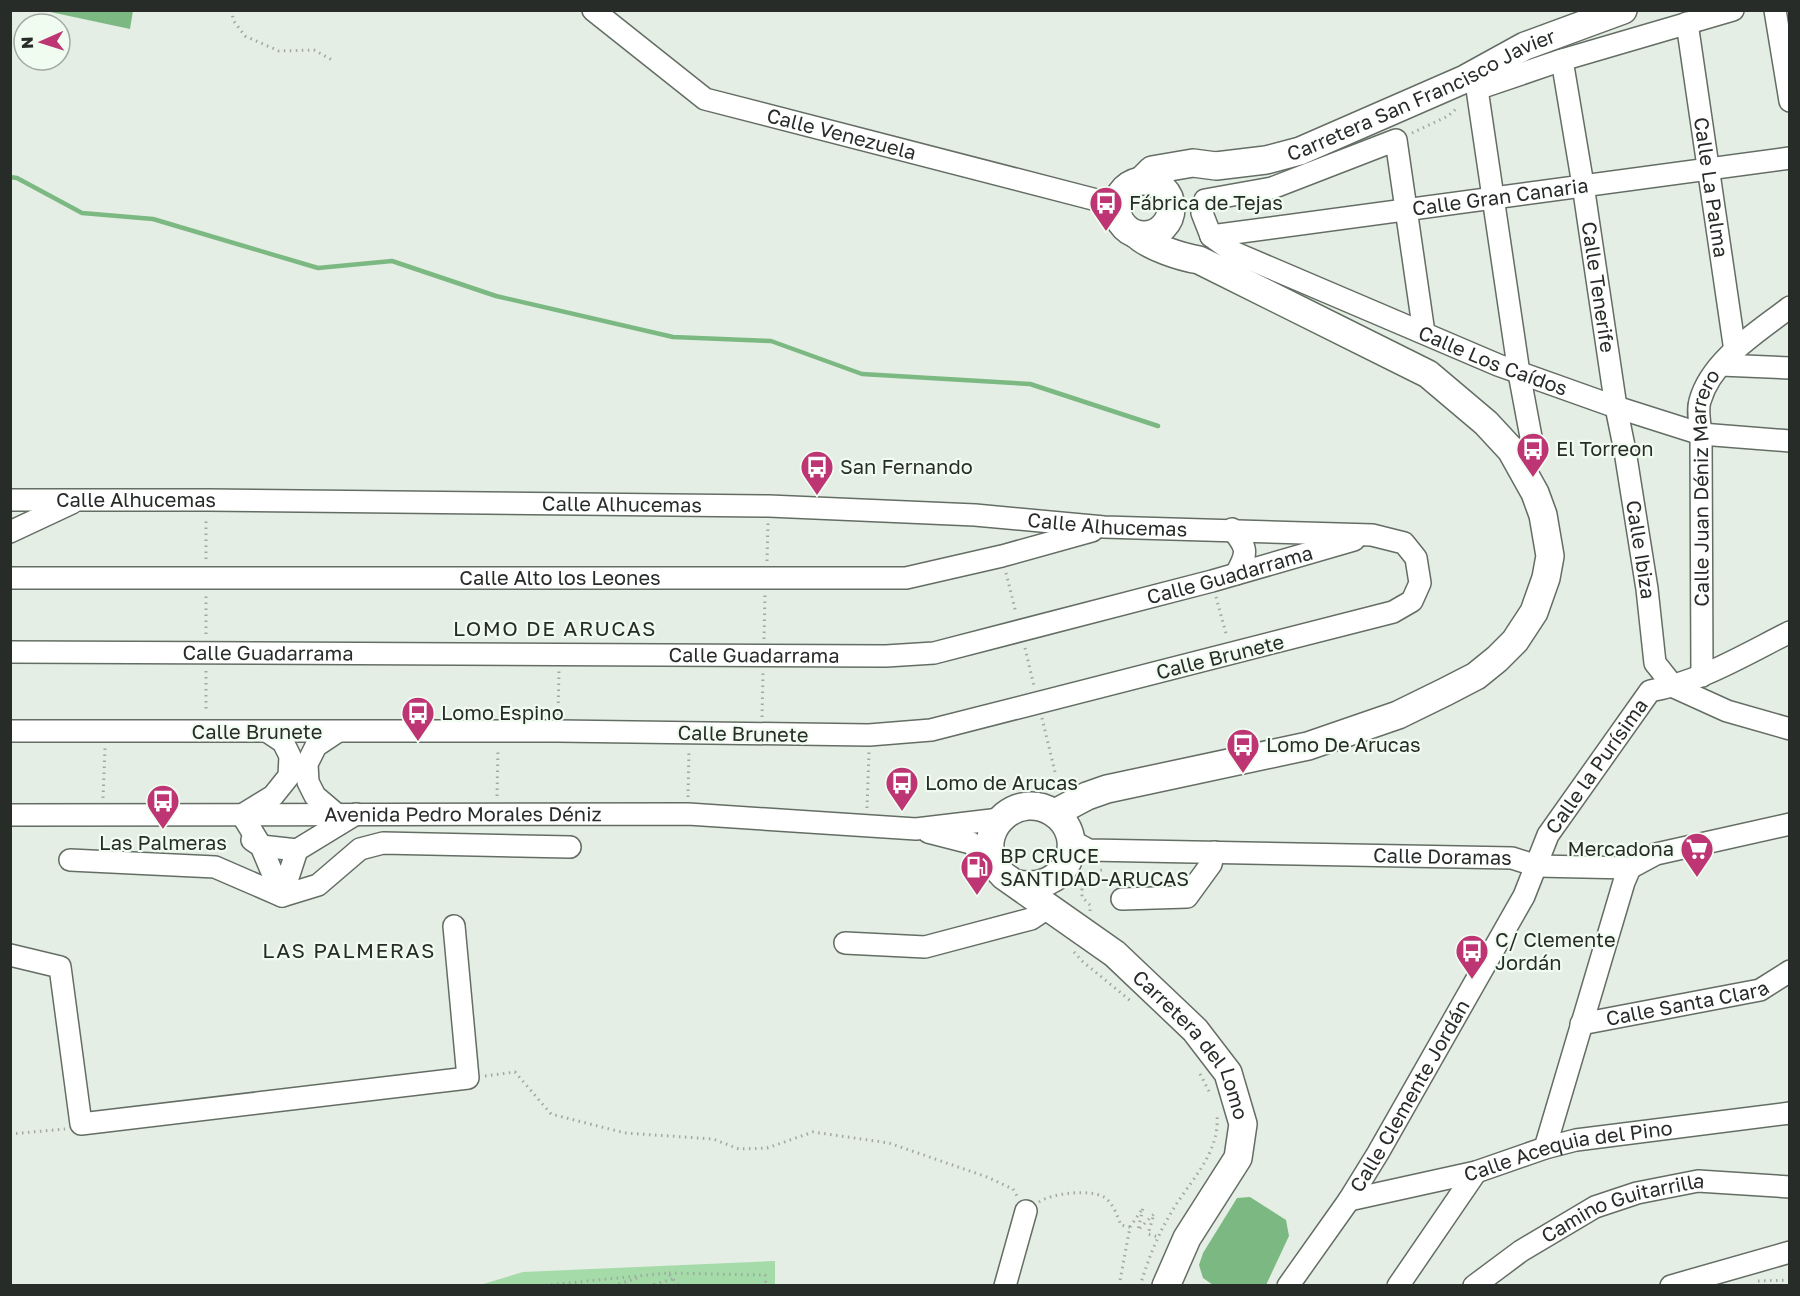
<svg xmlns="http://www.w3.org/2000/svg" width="1800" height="1296" viewBox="0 0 1800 1296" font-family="'Golos Text',sans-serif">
	<rect width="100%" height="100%" fill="#e4eee4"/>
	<polygon fill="#a5daa9" points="775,1261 775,1285 480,1285 523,1272"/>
	<g fill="#7cb982">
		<polygon points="41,10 133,10 133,11 130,29"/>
		<polygon points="1250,1197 1286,1220 1289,1236 1266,1285 1213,1285 1203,1278 1199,1265 1203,1253 1237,1198"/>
	</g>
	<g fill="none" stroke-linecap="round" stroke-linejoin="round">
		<polyline stroke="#7cb982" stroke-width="4.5" points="10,177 17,178 82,213 153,219 318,268 392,261 496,296 673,337 771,341 862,374 1030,384 1158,426"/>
		<defs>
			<g id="minor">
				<path id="s1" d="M593,10L705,99L1116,205"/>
				<polyline points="1775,10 1790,101"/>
				<path id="s2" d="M1687,23L1735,351"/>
				<path id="s3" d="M1562,60L1583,185L1616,407L1625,451L1647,589L1655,663L1674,687L1727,711L1790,729"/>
				<path id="s4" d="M1211,236L1233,252L1498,365L1616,407L1701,434L1790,441"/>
				<path id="s5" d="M1211,236L1790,158"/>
				<polyline points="1211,236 1202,213 1205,200 1272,188 1396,140 1424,333"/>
				<polyline points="1721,365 1790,368"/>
				<polyline points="1524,473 1534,453 1519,373 1477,89 1562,60 1733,10"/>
				<path id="s6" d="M10,500H207L769,506L975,515L1104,527L1372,535L1404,543L1416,558L1420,583L1412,601L1393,612L931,730L869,735L558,731H10"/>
				<path d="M1232,529C1248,549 1248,552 1236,574"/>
				<polyline points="10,532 72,503"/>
				<path id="s7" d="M10,578H906L1002,556L1092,531"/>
				<path id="s8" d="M10,652L886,656L934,653L1212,581L1354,540"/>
				<path id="s9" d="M1702,676L1701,434C1700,424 1697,410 1700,401C1711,360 1758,332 1790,307"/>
				<polyline points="268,732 283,742 290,756 289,776 273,796 242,815 261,846 282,896 297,850"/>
				<polyline points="335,813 315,796 308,782 307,764 316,746 337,732"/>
				<path id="s10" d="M10,815L688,814L916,829L1000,819"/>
				<polyline points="928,832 971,843 996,869"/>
				<polyline points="252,840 261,846 297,850 356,814"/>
				<path id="s11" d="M1070,840L1089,850L1512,858L1537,866L1630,868L1656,854L1790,824"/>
				<polyline points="70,860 215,867 282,896 318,885 360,849 383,843 570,847"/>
				<polyline points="1122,899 1187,897 1211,864 1214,852"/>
				<polyline points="845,943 925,947 1031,919 1049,907"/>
				<polyline points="10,955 60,967 81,1124 468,1078 454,926"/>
				<path id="s12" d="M1581,1024L1760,990L1790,971"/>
				<polyline points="1545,1148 1624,882 1630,868"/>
				<path id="s13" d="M1349,1200L1476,1172L1545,1148L1576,1140L1790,1113"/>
				<polyline points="1005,1286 1026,1211"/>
				<path id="s14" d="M1288,1286L1349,1200L1378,1153L1524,896L1548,835L1650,691C1700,682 1744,655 1790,632"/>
				<polyline points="1398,1286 1476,1172"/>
				<path id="s15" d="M1474,1286L1521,1251L1595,1207L1637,1193L1698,1181L1790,1187"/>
				<polyline points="1671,1286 1790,1252"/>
			</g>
			<g id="major">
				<path id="s16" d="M1142,180L1152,170L1193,163L1216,166L1266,160L1300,151L1465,79L1525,46L1623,10"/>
				<circle cx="1144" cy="208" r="27"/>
				<path d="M1055,813L1087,796L1107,789L1308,746L1398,715L1445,692L1476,676L1497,659L1515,641L1534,612L1546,578L1550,556L1543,515L1535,493L1511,450L1486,423L1428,374L1199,260C1181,257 1150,247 1137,235"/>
				<path id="s17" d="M1014,883C1067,897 1091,836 1052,812C1020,792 978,825 993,861C995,867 1000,872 1004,876L1115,954L1195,1030L1228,1073L1243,1124L1238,1158L1187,1238L1166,1286"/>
			</g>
		</defs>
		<use href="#minor" stroke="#646d64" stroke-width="24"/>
		<use href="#major" stroke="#646d64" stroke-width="30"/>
		<g stroke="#a0a8a0" stroke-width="3" stroke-dasharray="1.5 4.5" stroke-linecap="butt">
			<polyline points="232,10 233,20 245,36 279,51 314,50 334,61"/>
			<polyline points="1412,133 1448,116 1458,107"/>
			<polyline points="206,559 206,518"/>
			<polyline points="767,561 768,523"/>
			<polyline points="1006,573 1016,613"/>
			<polyline points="1216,597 1227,637"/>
			<polyline points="206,634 206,596"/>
			<polyline points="764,639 765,595"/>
			<polyline points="1025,648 1034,686"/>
			<polyline points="206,671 206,712"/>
			<polyline points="558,715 559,671"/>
			<polyline points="762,717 763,673"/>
			<polyline points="1042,718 1055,772"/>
			<polyline points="497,796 498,749"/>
			<polyline points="688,797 689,750"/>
			<polyline points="103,798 105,748"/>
			<polyline points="867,808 869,752"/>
			<path d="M1090,911V905L1082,897C1081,877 1087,874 1105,869"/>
			<polyline points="1074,952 1082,961 1132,1002"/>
			<polyline points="1200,1074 1211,1095"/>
			<polyline points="485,1076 515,1072 551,1114 625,1133 713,1139 739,1149 767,1148 813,1132 889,1143 987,1177 1013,1189 1017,1196"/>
			<polyline points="10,1134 65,1129"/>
			<path d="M1039,1202C1052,1193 1090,1189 1104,1197C1113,1203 1117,1215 1121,1225L1130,1227L1119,1286"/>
			<polyline points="1130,1227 1143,1208 1138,1230 1154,1214 1148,1234 1158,1237"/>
			<polyline points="669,1273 765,1275 766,1286"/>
			<polyline points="1758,1281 1790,1280"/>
			<polyline points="539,1286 668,1273 679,1286"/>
			<polyline points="613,1286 637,1278"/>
			<polyline points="648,1286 673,1279"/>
			<path d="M1140,1286C1148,1260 1157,1236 1171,1213C1189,1181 1220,1155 1217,1115"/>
		</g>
		<use href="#minor" stroke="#fff" stroke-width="21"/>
		<use href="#major" stroke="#fff" stroke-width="27"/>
	</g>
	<defs>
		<symbol id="bus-pin" viewBox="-11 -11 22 30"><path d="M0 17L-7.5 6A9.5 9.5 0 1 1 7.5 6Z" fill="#bd3573" stroke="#f1fcf1"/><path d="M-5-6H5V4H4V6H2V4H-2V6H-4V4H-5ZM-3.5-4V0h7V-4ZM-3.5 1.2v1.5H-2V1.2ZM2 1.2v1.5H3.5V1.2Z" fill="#fff"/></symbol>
		<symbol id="supermarket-pin" viewBox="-11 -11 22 30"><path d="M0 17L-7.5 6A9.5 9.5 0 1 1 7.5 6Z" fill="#bd3573" stroke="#f1fcf1"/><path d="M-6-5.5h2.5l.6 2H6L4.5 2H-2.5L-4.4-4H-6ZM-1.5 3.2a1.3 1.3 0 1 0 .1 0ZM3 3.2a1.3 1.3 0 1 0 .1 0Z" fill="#fff"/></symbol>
		<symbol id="fuel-pin" viewBox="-11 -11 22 30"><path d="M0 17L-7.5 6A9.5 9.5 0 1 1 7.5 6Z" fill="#bd3573" stroke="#f1fcf1"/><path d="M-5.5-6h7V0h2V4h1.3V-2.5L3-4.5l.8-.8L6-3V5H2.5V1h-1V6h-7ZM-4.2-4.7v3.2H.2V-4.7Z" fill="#fff"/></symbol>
	</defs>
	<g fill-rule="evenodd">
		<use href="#bus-pin" x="1087" y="184" width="38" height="52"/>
		<use href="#bus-pin" x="1514" y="430" width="38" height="52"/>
		<use href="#bus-pin" x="798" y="448" width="38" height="52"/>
		<use href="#bus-pin" x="399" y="694" width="38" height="52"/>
		<use href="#bus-pin" x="1224" y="726" width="38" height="52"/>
		<use href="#bus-pin" x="883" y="764" width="38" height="52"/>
		<use href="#bus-pin" x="144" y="782" width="38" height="52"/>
		<use href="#supermarket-pin" x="1678" y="830" width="38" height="52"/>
		<use href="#fuel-pin" x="958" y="848" width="38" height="52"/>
		<use href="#bus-pin" x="1453" y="932" width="38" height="52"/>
	</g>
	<g text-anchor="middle" stroke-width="4.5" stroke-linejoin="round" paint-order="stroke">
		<g font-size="20" fill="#282c28" stroke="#f1fcf1">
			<text dy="7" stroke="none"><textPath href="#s16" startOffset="298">Carretera San Francisco Javier</textPath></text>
			<text dy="7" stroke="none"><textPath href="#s1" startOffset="284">Calle Venezuela</textPath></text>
			<text dy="7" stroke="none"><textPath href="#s2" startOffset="166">Calle La Palma</textPath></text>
			<text dy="7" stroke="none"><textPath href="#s5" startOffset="292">Calle Gran Canaria</textPath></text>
			<text dy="7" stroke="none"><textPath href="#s3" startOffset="230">Calle Tenerife</textPath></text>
			<text dy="7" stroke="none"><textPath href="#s4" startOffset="309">Calle Los Caídos</textPath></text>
			<text dy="7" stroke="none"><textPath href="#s9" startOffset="189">Calle Juan Déniz Marrero</textPath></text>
			<text dy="7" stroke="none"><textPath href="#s6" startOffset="126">Calle Alhucemas</textPath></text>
			<text dy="7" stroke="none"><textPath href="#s6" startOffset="612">Calle Alhucemas</textPath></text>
			<text dy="7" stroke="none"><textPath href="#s6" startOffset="1098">Calle Alhucemas</textPath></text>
			<text dy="7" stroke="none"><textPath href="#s3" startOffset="496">Calle Ibiza</textPath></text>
			<text dy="7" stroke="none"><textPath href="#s8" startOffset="1230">Calle Guadarrama</textPath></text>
			<text dy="7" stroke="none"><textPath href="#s7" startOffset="550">Calle Alto los Leones</textPath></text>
			<text dy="7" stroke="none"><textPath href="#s8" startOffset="258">Calle Guadarrama</textPath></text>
			<text dy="7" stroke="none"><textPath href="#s8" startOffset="744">Calle Guadarrama</textPath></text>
			<text transform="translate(1220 657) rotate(-14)" y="7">Calle Brunete</text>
			<text x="257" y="739">Calle Brunete</text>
			<text transform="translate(743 734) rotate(1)" y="7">Calle Brunete</text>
			<text dy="7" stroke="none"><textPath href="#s14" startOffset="606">Calle la Purísima</textPath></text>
			<text dy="7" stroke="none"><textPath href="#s10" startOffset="453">Avenida Pedro Morales Déniz</textPath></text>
			<text dy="7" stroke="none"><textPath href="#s11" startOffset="375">Calle Doramas</textPath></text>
			<text dy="7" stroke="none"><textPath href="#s12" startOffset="108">Calle Santa Clara</textPath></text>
			<text dy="7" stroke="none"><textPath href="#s17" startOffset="496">Carretera del Lomo</textPath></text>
			<text dy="7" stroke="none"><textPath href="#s14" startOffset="226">Calle Clemente Jordán</textPath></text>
			<text dy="7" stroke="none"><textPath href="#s13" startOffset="225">Calle Acequia del Pino</textPath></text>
			<text dy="7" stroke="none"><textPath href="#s15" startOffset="171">Camino Guitarrilla</textPath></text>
		</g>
		<g font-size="20" fill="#282c28" stroke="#f1fcf1" text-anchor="start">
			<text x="1129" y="210">Fábrica de Tejas</text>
			<text x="1556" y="456">El Torreon</text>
			<text x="840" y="474">San Fernando</text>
			<text x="441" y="720">Lomo Espino</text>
			<text x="1266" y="752">Lomo De Arucas</text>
			<text x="925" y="790">Lomo de Arucas</text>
			<text x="163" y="850" text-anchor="middle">Las Palmeras</text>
			<text x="1674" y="856" text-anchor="end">Mercadona</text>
			<text x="1000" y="863">BP CRUCE<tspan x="1000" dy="23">SANTIDAD-ARUCAS</tspan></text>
			<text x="1495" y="947">C/ Clemente<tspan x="1495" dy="23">Jordán</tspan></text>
		</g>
		<g font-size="21" letter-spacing="1.5" fill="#282c28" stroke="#f1fcf1">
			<text x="555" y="636">LOMO DE ARUCAS</text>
			<text x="349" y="958">LAS PALMERAS</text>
		</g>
	</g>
	<rect width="1800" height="1296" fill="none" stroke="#282c28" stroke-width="24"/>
	<g transform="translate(42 42) rotate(267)"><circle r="28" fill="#f1fcf1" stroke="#a1a9a1" stroke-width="1.5"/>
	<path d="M0-4.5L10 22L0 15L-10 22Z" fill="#bd3573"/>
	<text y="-9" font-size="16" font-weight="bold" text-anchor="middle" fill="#282c28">N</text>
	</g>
</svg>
